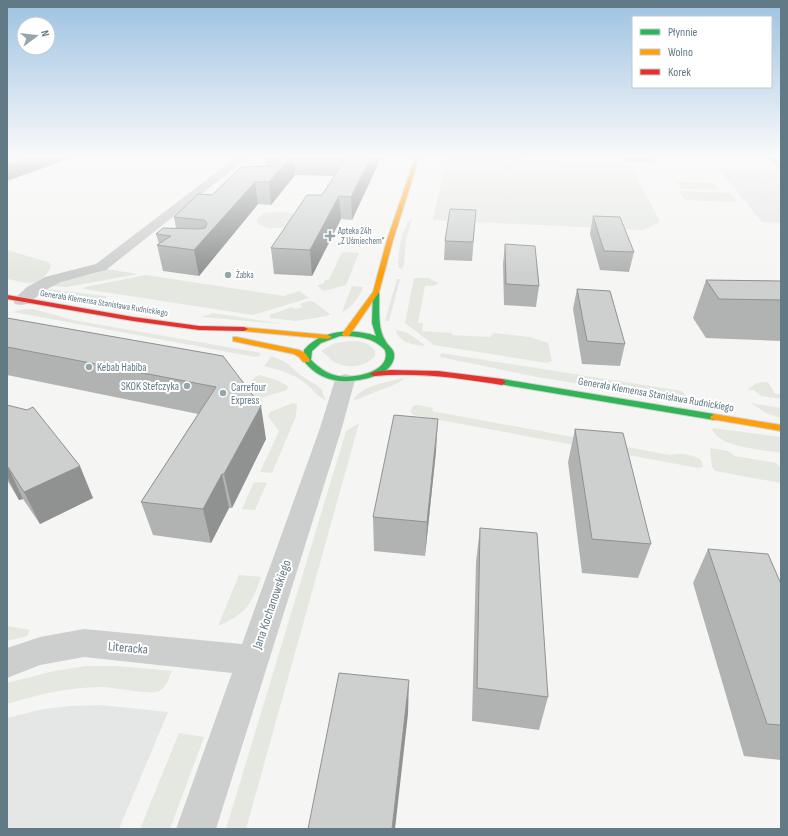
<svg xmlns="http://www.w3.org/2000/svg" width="788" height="836" viewBox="0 0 788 836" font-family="'Sofia Sans Condensed',sans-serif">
	<rect width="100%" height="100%" fill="#f5f5f3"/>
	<g fill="#e5e6e6">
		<polygon points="718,168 781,169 781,223 762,222"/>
		<polygon points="101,705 168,712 119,829 7,829 7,718 44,709 70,706"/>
	</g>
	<g fill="#e5e8e1">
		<polygon points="446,158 505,158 630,164 660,222 643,230 433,220"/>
		<polygon points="677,182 713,183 719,190 682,189"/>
		<polygon points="679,191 730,193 738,202 685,200"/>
		<path d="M275,212H284L294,214L288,226C278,229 265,230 257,223V219L264,213Z"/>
		<path d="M410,219H412L406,239L404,264L402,269L398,267C399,249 400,234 410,219Z"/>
		<path d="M7,250L48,262L51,265C50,273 38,283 30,283C23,283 14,280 7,279Z"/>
		<polygon points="342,252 359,253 346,285 324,291 317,286 324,283 325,280 329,280"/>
		<path d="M106,269L138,274L67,287L50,286C67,277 88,278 106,269Z"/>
		<polygon points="146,275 284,296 299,291 309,298 253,315 84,289 85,287"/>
		<polygon points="414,278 428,278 438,283 436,285 425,286 418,323 423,323 422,331 452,333 452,335 490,337 494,333 530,337 548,343 552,361 547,363 434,345 405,323"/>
		<polygon points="397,279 400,279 389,321 385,321"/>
		<path d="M352,286L363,287C360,296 351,309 342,312Z"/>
		<polygon points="47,289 105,296 107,297 103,300 54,297 47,294"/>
		<polygon points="309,301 314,302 330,314 327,316 296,321 270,318 270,315 292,307 295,309 303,307 300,304"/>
		<polygon points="24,309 33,309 73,320 261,353 259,356 255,357 13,312"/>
		<polygon points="213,313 282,324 202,317"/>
		<path d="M396,330L406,332L425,345L424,346C413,345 398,342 396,330Z"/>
		<path d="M350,341C360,341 369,342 375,351V356C366,367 348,369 336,363C330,360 327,354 321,351L335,343Z"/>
		<polygon points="441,353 682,391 693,403 532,376 440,357"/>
		<path d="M272,356L287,363L300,375L318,386L322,390L325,400C317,397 312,388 305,383C293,373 279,370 264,366Z"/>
		<path d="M260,375L277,380L288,386L287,390L261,398L263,402L259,403L247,391C249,384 252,377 260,375Z"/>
		<path d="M405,378L398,383L353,401C359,386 390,381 405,378Z"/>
		<polygon points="768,382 775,394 781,394 781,399 761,396 754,390 748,390 756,383"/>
		<polygon points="293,403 297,404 296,416 272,473 260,472 279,431 268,416 270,412"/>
		<polygon points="751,403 781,408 781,418 766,413"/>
		<path d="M418,405L433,408L432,411L670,455C680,453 693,454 701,460L703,467L698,468L413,415L410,411L413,406Z"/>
		<polygon points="359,423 246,829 226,829 346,431"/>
		<path d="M712,428L781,437V453C764,450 716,447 712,428Z"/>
		<polygon points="710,448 728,451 735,456 776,463 781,468 781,483 715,471 712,467"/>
		<polygon points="254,482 267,483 255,510 242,509"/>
		<path d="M239,575L261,577C251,606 246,613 218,626Z"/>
		<polygon points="7,626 30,630 27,636 7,641"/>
		<path d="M86,666H118L172,671C168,679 166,690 156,692C147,694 116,688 104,687C70,687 39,694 7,704V683L54,671Z"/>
		<polygon points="179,733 204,737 170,829 140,829"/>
	</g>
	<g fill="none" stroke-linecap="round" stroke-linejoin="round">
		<defs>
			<g id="fast">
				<path d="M376,290L379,292C380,307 377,327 385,340C388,347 396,349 394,358C392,368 383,373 375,376C348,385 321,384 303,360L304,350C321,330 352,328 376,336L372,323L373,292ZM340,336C357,336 373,337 385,350C392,372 353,379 338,376C327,374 318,367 311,360L312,351L321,343Z"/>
				<polygon points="502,379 714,414 718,417 714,420 499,384 498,382 499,380"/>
			</g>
			<g id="slow">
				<polygon points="415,158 419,158 393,240 379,292 349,336 343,336 342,334 373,292 387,240"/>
				<polygon points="241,327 328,335 332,337 328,339 244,331 240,329"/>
				<polygon points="233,337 236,337 299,350 305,353 310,360 309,362 303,362 299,357 294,354 233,341"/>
				<polygon points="714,414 781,425 781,431 711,419 710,417"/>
			</g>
			<g id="jam">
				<polygon points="7,295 133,317 199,326 244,327 248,329 244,331 199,330 133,321 7,299"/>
				<path d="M390,370L438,371L502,379L506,382L502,385C459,378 417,372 374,376L370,374L374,372Z"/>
			</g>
		</defs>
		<use href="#fast" stroke="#d1d3d3" stroke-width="2"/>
		<use href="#slow" stroke="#d1d3d3" stroke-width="2"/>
		<use href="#jam" stroke="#d1d3d3" stroke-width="2"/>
		<g fill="#cdcece" fill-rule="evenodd">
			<polygon points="235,158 247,158 106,270 61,282 47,289 27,304 21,305 15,304 13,300 27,287 45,277 96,264"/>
			<polygon points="345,374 352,376 355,380 341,431 216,829 176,829 232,673 84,657 40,665 7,678 7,648 40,637 84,629 242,644 319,431 335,380 338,376"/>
		</g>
		<use href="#fast" fill="#30b455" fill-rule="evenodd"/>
		<use href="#slow" fill="#ff9f0a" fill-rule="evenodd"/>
		<use href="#jam" fill="#e5322d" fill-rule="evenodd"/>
	</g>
	<g fill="#b1b3b3">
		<polygon points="265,158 381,158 352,220 341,219 312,276 274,274 271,248 322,195 334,176 295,175 271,205 258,204 199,276 163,271 157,245 159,244 156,234 176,228 174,217 212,195 266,166"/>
		<polygon points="626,158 654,158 653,162 625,161"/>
		<polygon points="768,158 781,158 781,171"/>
		<polygon points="476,210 472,261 444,260 445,241"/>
		<polygon points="593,216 634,252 629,272 600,270 590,234"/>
		<polygon points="505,244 539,286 536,307 504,305 503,264"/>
		<polygon points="706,280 781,281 781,341 706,338 693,318"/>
		<polygon points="577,289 625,344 620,366 582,364 573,309"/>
		<polygon points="7,318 223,356 266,439 232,508 229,508 211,543 153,535 141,502 198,414 7,375"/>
		<polygon points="7,405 93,498 40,524 23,499 19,500 7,480"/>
		<polygon points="575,429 651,544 638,578 582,573 568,462"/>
		<polygon points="436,451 425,556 374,551 373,517"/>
		<polygon points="480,528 548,697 539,730 472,721 476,562"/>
		<polygon points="708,549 781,584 781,760 744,756 693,583"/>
	</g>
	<g fill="#909292">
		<polygon points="29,158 71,158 7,181 7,165"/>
		<polygon points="290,158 294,158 295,175 271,205 269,182"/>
		<polygon points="371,158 381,158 352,220 351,197"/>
		<polygon points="255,182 258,204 199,276 194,250"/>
		<polygon points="339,196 341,219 312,276 310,250"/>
		<polygon points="261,406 266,439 232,508 224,474"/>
		<polygon points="438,419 436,451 425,556 427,522"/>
		<polygon points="80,466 93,498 40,524 24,492"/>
		<polygon points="7,467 8,467 23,499 19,500 7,476"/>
		<polygon points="222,474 229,508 211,543 203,509"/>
		<polygon points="409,680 408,714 395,829 392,829"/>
	</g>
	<g fill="#ced0d0" stroke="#909292">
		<polygon points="7,158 29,158 7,165"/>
		<polygon points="278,158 290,158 269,182 255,182 194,250 157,245 171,236 156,234 163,228 198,229 205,228 207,223 204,220 174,217 198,194 212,195 241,167 273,166 278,164 280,161"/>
		<polygon points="346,158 371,158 351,197 339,196 310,250 271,248 307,195 322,195"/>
		<polygon points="450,209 476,210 473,242 445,241"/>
		<polygon points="593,216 620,217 634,252 604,251"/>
		<polygon points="505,244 535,246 539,286 506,284"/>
		<polygon points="706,280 781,281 781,300 719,299"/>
		<polygon points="577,289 610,291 625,344 587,341"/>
		<polygon points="7,318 223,356 261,406 224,474 222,474 203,509 141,502 216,387 7,347"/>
		<polygon points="7,405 27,410 33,407 80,466 24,492 8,467 7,467"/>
		<polygon points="394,415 438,419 427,522 373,517"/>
		<polygon points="575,429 623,433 651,544 592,539"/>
		<polygon points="480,528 537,533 548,697 477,688"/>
		<polygon points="708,549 768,554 781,584 781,725 767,724"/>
		<polygon points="339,673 409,680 392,829 308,829"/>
	</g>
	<linearGradient id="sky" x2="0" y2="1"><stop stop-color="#9cc2e1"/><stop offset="0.57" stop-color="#fafafa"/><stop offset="1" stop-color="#fafafa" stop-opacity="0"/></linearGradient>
	<rect width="788" height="275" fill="url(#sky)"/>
	<g fill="#95a5ac" stroke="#fff" stroke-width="1.5">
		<path d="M328 230h4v4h4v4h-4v4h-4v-4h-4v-4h4z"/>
		<circle cx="228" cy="275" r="4"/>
		<circle cx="89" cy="367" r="4"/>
		<circle cx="187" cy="386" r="4"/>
		<circle cx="223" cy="393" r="4"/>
	</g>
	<g text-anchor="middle" stroke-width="4" stroke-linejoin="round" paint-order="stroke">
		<g font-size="9" fill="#627a86" stroke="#fff" text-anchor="start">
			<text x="338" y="234">Apteka 24h<tspan x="338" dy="10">„Z Uśmiechem”</tspan></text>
			<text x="236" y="278">Żabka</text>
		</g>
		<g font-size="9" fill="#627a86" stroke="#fff">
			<text transform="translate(104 303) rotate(9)" y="3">Generała Klemensa Stanisława Rudnickiego</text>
		</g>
		<g font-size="11" fill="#627a86" stroke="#fff" text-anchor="start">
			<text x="97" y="371">Kebab Habiba</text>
			<text x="179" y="390" text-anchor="end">SKOK Stefczyka</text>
			<text x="231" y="391">Carrefour<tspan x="231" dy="13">Express</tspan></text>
		</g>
		<g font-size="11" fill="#627a86" stroke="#fff">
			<text transform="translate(656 394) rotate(10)" y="4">Generała Klemensa Stanisława Rudnickiego</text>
		</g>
		<g font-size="13" fill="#627a86" stroke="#fff">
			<text transform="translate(271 604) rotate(-71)" y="5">Jana Kochanowskiego</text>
			<text transform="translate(128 647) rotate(5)" y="5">Literacka</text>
		</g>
	</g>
	<rect width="788" height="836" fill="none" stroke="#627a86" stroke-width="16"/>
	<rect x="632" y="16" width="140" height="72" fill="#ffffff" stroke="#c0cacf"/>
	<rect x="640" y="29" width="20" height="6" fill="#30b455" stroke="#c0cacf"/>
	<text x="668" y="36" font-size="12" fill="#627a86">Płynnie</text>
	<rect x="640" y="49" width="20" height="6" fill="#ff9f0a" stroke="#c0cacf"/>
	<text x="668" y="56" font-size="12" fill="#627a86">Wolno</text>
	<rect x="640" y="69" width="20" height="6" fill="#e5322d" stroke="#c0cacf"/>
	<text x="668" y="76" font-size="12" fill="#627a86">Korek</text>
	<g transform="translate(36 36) rotate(75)"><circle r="19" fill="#ffffff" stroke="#c0cacf"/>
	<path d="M0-3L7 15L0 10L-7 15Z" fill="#95a5ac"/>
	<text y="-6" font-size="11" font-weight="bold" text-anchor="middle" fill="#627a86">N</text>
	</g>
</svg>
